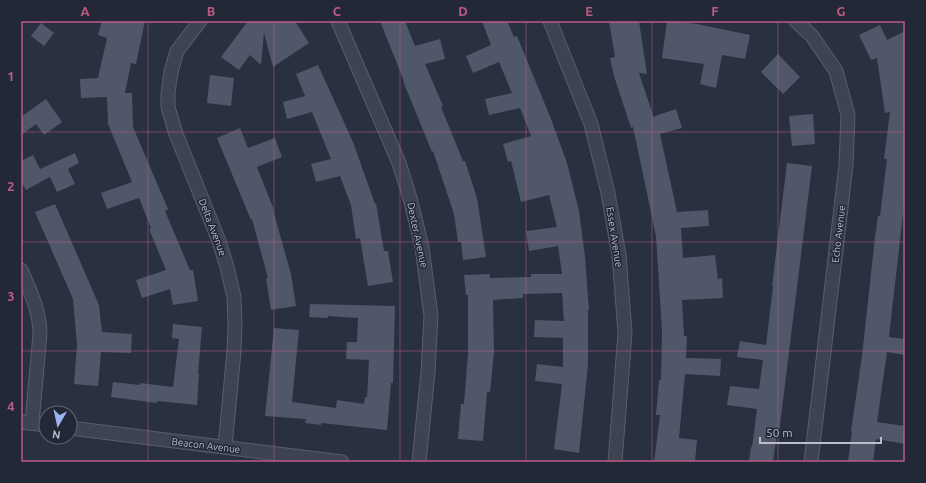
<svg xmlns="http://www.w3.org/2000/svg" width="926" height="483" viewBox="0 0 926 483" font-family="Ubuntu,sans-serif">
	<rect width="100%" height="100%" fill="#293040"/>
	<g fill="#505768">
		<polygon points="102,21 145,21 136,64 131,63 125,93 132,93 133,127 168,209 165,211 190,270 193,270 198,301 173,305 170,289 142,298 136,280 166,270 149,229 151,228 139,198 107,209 101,193 132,182 108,124 107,97 81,98 80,79 98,78 107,38 98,35"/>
		<polygon points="248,21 295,21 309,43 273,67 264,33 261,65 250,55 239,70 221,57"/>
		<polygon points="380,21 405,21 415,46 440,39 445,59 425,64 443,106 441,107 463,161 465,161 477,198 486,257 463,260 461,242 458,242 454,214 433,151 432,152 403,81 404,81"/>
		<polygon points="482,21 507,21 514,37 517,36 551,119 567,163 579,211 585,257 589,310 588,310 588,364 579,453 554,449 562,384 535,381 537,364 563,367 563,338 534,337 535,320 564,321 562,293 523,294 523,298 493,300 494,352 490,392 487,392 483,441 458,439 461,404 464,404 468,352 468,295 466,295 464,275 490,274 490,278 531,277 531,274 562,274 558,246 529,251 526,231 557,227 549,195 521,202 511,161 508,162 503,144 531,136 520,108 489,115 485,99 512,93 499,62 473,73 466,56 491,45"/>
		<polygon points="609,21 639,21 647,74 639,73 654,118 655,116 676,109 682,128 660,134 677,212 708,210 709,226 681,228 683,258 715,255 718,279 722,278 723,298 682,300 684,336 687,336 686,358 721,359 720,376 685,374 679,438 697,440 695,462 654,462 660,415 656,415 659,380 661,380 662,330 656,236 633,127 631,128 614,76 610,58 615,57"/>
		<polygon points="667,21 697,24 750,35 745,59 722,55 716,88 700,84 704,64 662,58"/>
		<polygon points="41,23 54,33 44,46 31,36"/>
		<polygon points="880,25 887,40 905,31 905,196 889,337 905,339 905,355 887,352 877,422 905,426 905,444 876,439 873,462 848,462 852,431 851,431 862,356 875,237 878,216 880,216 887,159 884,159 890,112 885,113 877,58 871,60 859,35"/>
		<polygon points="778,54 800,77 783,94 761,72"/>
		<polygon points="318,65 353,142 375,204 376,203 384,251 388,251 393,282 368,286 360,238 356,239 351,205 340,176 316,182 311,164 331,159 312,112 287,119 283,102 305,96 296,74"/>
		<polygon points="210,75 234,78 231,106 207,103"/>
		<polygon points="46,99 62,122 44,135 36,124 21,135 21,117"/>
		<polygon points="813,114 815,144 792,146 789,116"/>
		<polygon points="240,128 248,148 275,138 282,157 257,167 274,210 273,210 291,274 296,306 271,310 266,278 268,278 252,219 251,220 217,138"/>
		<polygon points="75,153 79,163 68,169 75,184 57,192 50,177 26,190 21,181 21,161 33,155 40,169"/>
		<polygon points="787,163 812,166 779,433 777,433 773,462 749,462 751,447 752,447 757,409 727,405 730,386 759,389 763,360 737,357 740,341 766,345 773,286 772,286"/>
		<polygon points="55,204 99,305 102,332 132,334 131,353 101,352 98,386 74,384 77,345 73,299 35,212"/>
		<polygon points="310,304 395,306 393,383 391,383 387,430 321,423 321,425 305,423 306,419 265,416 274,328 299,330 292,402 336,408 337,400 364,404 365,397 367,397 369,360 346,359 347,342 357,342 358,318 328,316 328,318 309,317"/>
		<polygon points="173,324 202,327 198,374 199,374 197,405 157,401 157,403 111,397 113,382 140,385 140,383 173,387 179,339 172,338"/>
	</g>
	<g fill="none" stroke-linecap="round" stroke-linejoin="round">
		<defs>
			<g id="street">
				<polyline points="200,21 177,51 171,72 168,93 168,107 176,134 219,241 227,267 234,297 235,325 234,351 225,447"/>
				<polyline points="338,21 399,163 410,198 422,247 431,316 428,372 419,462"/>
				<polyline points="550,21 591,124 608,193 619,255 625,333 615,462"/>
				<polyline points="796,21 812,36 836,71 848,115 846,165 811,462"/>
				<path d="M21,270C30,291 40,311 40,334L32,423"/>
				<polyline points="21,422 46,425"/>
				<polyline points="70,428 342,462"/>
			</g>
		</defs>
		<use href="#street" stroke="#585e6a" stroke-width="15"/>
		<use href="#street" stroke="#3d4350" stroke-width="13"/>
	</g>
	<path fill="none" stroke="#bf5a87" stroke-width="1" stroke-opacity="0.55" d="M148,21V462M274,21V462M400,21V462M526,21V462M652,21V462M778,21V462M21,132H905M21,242H905M21,351H905"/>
	<g text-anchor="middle" stroke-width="3" stroke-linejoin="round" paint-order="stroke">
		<g font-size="10" fill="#babeca" stroke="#222835">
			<text transform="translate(213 227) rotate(69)" y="4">Delta Avenue</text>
			<text transform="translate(838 234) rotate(-83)" y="4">Echo Avenue</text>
			<text transform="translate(418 235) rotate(78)" y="4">Dexter Avenue</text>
			<text transform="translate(615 237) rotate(81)" y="4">Essex Avenue</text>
			<text transform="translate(206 445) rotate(7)" y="4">Beacon Avenue</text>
		</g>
	</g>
	<rect width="926" height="483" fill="none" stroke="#222835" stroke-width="44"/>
	<g transform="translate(58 425) rotate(189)"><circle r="19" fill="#222835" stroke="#5f6471"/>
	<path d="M0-3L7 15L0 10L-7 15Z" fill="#9ab2ef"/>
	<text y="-6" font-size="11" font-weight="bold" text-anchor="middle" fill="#babeca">N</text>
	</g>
	<path d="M760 437v6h121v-6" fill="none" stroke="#babeca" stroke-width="2"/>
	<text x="766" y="437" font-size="12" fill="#babeca" stroke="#222835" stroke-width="3" paint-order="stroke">50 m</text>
	<rect x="22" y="22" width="882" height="439" fill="none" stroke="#bf5a87" stroke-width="1.5"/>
	<g font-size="13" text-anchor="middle" font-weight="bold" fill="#bf5a87">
		<text x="85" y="16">A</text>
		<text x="211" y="16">B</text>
		<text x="337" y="16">C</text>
		<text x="463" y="16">D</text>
		<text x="589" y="16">E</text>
		<text x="715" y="16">F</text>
		<text x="841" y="16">G</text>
		<text x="11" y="81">1</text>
		<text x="11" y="191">2</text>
		<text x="11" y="301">3</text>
		<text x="11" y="411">4</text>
	</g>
</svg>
